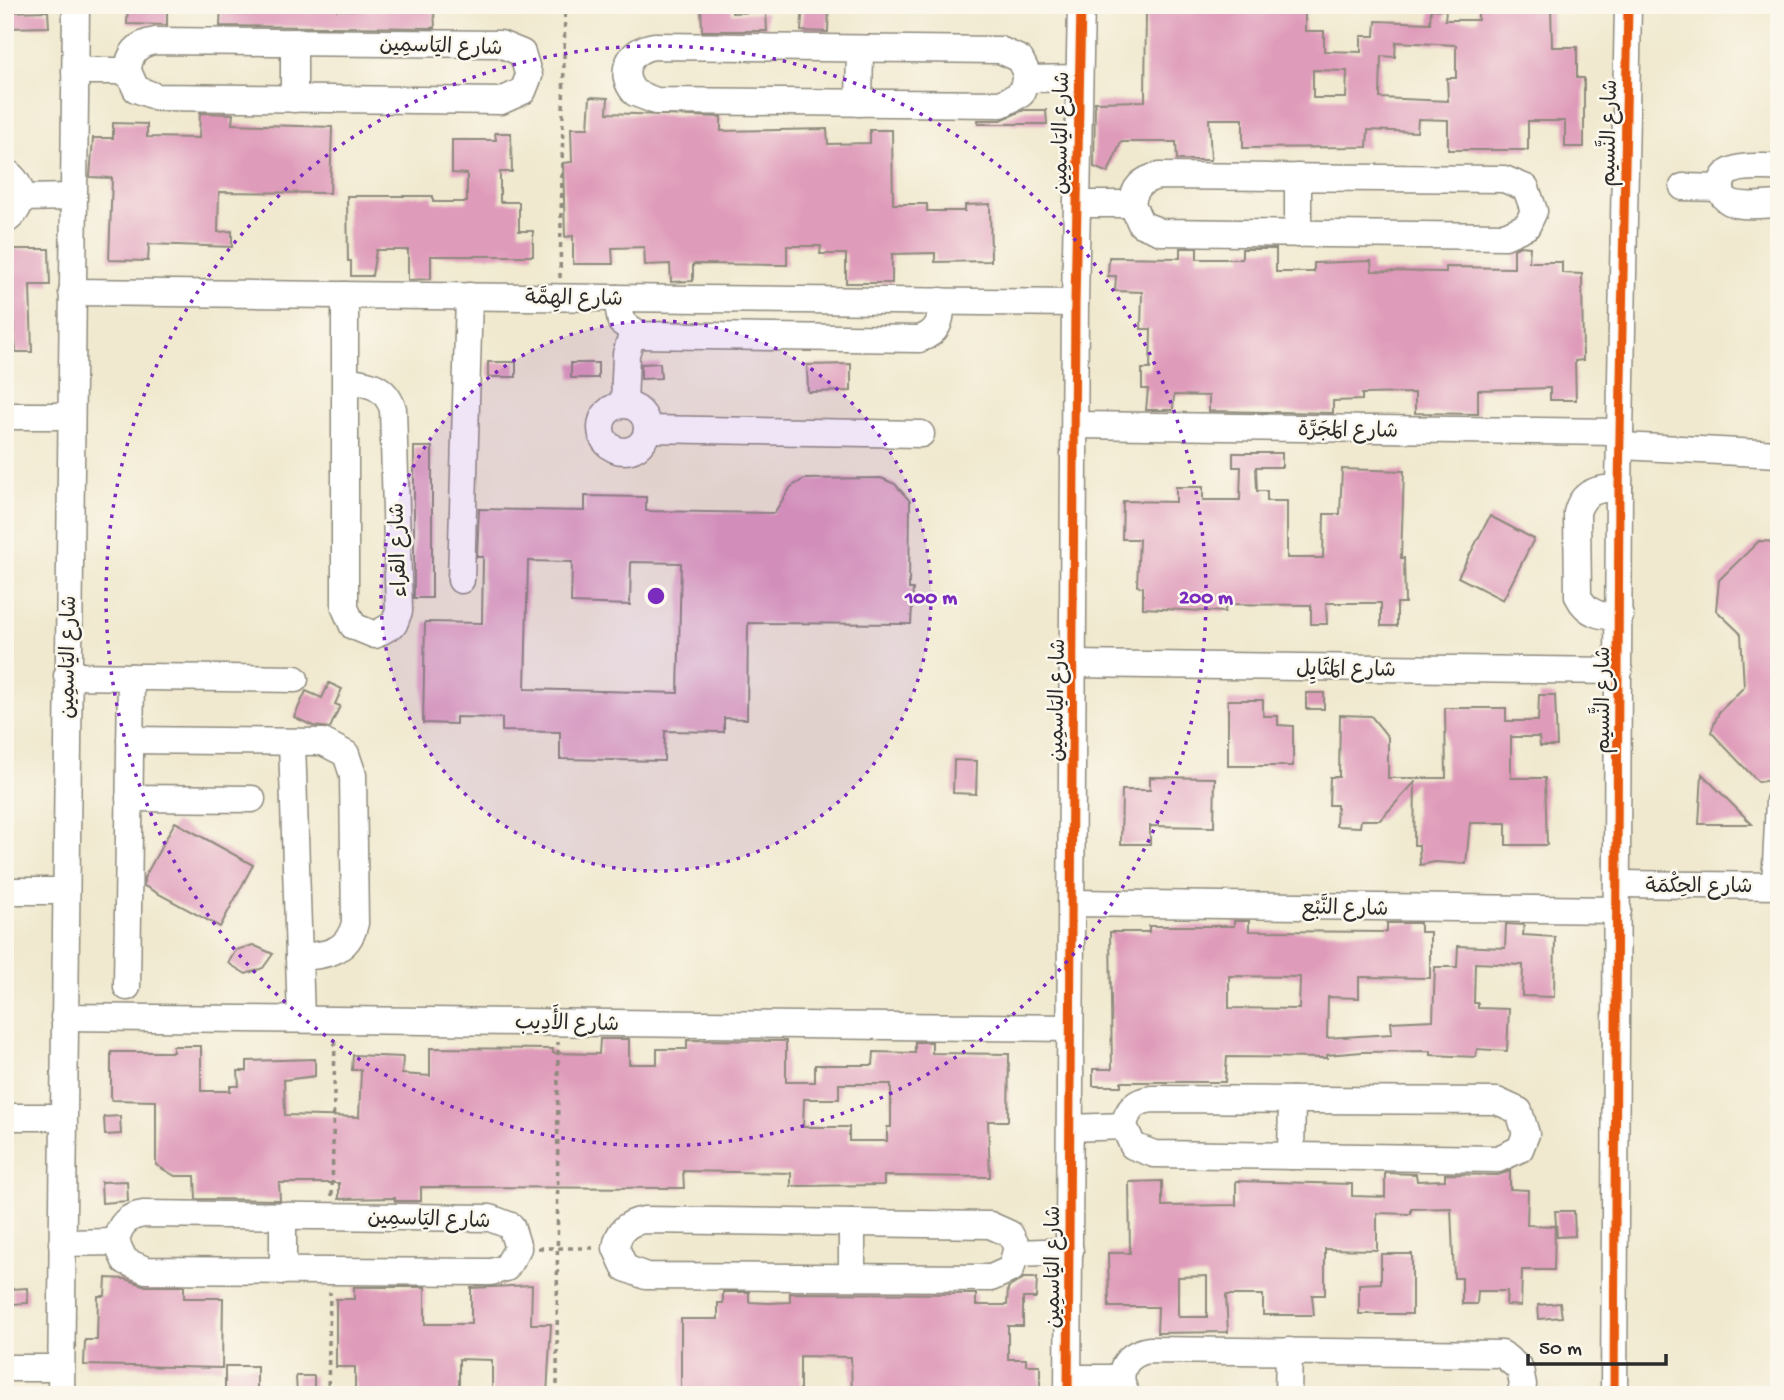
<svg xmlns="http://www.w3.org/2000/svg" width="1784" height="1400" viewBox="0 0 1784 1400" font-family="'Gochi Hand','Playpen Sans Arabic',sans-serif">
	<rect width="100%" height="100%" fill="#fbf7ec"/>
	<filter id="ink" filterUnits="userSpaceOnUse"><feTurbulence type="fractalNoise" baseFrequency=".0143" numOctaves="2"/><feDisplacementMap in="SourceGraphic" scale="14" xChannelSelector="R" yChannelSelector="G"/><feConvolveMatrix kernelMatrix="1 2 1 2 8 2 1 2 1" color-interpolation-filters="sRGB"/></filter>
	<filter id="wash" filterUnits="userSpaceOnUse"><feTurbulence type="fractalNoise" baseFrequency=".00686" numOctaves="4" result="noise"/><feDisplacementMap in="SourceGraphic" scale="28" xChannelSelector="R" yChannelSelector="G"/><feGaussianBlur stdDeviation="1.57" result="paint"/><feColorMatrix in="noise" values="0 0 0 0 0 0 0 0 0 0 0 0 0 0 0 0 0 1.4 0 .05"/><feComposite in="paint" operator="in"/></filter>
	<g filter="url(#wash)">
		<rect width="100%" height="100%" fill="#f0e9cf"/>
		<g id="blocks">
			<g fill="#df9bba" fill-rule="evenodd">
				<polygon points="128,5 167,5 167,25 127,24"/>
				<polygon points="221,5 337,5 337,10 434,8 435,28 220,26"/>
				<polygon points="701,5 732,5 732,13 766,12 767,31 702,31"/>
				<polygon points="803,5 829,5 828,32 801,31"/>
				<path d="M1166,5H1305V31H1324V51L1361,52V36H1375L1376,21L1430,23L1431,9L1446,10L1445,20H1478V5H1551L1552,47H1577V78H1584V147H1565V121H1528V150H1448V120L1418,119L1417,132L1368,130L1367,147L1243,148V119H1209L1211,160H1177L1176,142H1121L1108,173L1094,167L1095,102L1145,101L1146,7ZM1396,42L1456,45V78H1447L1448,101L1380,98L1381,56L1395,57ZM1313,70L1347,71L1346,98H1313Z"/>
				<polygon points="48,11 49,27 5,28 5,12"/>
				<polygon points="590,97 608,98 607,113 721,117 721,131 827,129 828,144 870,143 870,130 892,130 893,204 927,204 927,211 965,211 965,205 990,204 991,261 935,262 935,253 892,254 892,283 846,283 846,254 820,254 821,246 787,246 787,265 693,264 693,281 671,282 670,264 645,265 644,247 612,248 613,264 573,264 573,236 565,237 563,163 572,162 571,128 588,128"/>
				<polygon points="1024,110 1046,110 1047,124 978,124 978,120 1001,120"/>
				<polygon points="200,113 233,114 232,124 332,127 330,193 219,192 218,232 232,231 232,247 149,244 148,261 109,260 112,178 90,177 93,138 113,138 113,123 147,124 147,137 199,138"/>
				<polygon points="495,133 511,133 512,172 500,172 500,202 519,202 519,231 533,231 533,256 431,256 431,279 408,280 408,250 376,250 372,276 351,276 351,261 348,261 347,196 433,196 433,202 467,202 467,174 452,173 452,140 496,140"/>
				<polygon points="1520,246 1530,247 1529,262 1562,262 1562,273 1582,274 1583,360 1575,361 1576,400 1550,400 1550,388 1478,390 1478,414 1415,413 1415,393 1362,394 1362,400 1333,401 1333,413 1209,411 1209,396 1174,395 1173,410 1146,410 1148,389 1142,389 1142,369 1150,369 1151,329 1141,329 1142,292 1115,291 1116,276 1108,276 1109,257 1180,258 1180,248 1197,248 1197,259 1242,259 1242,249 1276,249 1276,272 1314,272 1314,263 1371,261 1372,271 1446,272 1446,267 1514,268 1514,249"/>
				<polygon points="5,249 49,249 50,285 30,285 32,352 16,352 13,318 12,313 5,314"/>
				<rect x="488" y="362" width="28" height="15"/>
				<rect x="571" y="363" width="27" height="15"/>
				<polygon points="660,363 661,378 641,379 641,364"/>
				<polygon points="851,364 851,391 808,392 807,365"/>
				<rect x="414" y="447" width="18" height="151"/>
				<polygon points="1233,453 1282,453 1282,467 1256,467 1257,491 1267,491 1267,501 1287,501 1287,558 1323,558 1324,514 1340,514 1342,469 1404,471 1401,558 1404,558 1405,603 1397,603 1397,626 1381,626 1381,603 1326,603 1327,624 1311,624 1311,605 1226,604 1225,612 1143,608 1143,587 1137,586 1139,539 1122,539 1123,501 1176,502 1176,487 1203,487 1203,500 1240,500 1241,467 1233,467"/>
				<path d="M881,478L895,484L910,501L909,589H913L911,624L748,623L747,719L724,718V732L665,731L664,761L560,759V732L502,731V718L456,717V724L423,723L425,622L482,623L483,557H477L479,509L585,511V496L646,497V511L774,513L791,487L804,479ZM528,561L572,562L571,603L630,605L631,562L681,563L678,693L525,689Z"/>
				<polygon points="1490,516 1534,539 1503,600 1458,577"/>
				<polygon points="1759,541 1779,542 1779,779 1758,782 1711,732 1719,712 1744,687 1741,634 1716,610 1719,580"/>
				<polygon points="329,683 342,689 335,704 340,706 330,728 313,726 294,717 306,691 322,698"/>
				<rect x="1306" y="693" width="18" height="16"/>
				<polygon points="1539,695 1555,695 1557,746 1540,746 1539,737 1511,737 1511,778 1545,778 1547,845 1506,845 1506,823 1470,823 1466,864 1435,862 1420,865 1419,845 1414,845 1415,782 1380,820 1361,820 1360,827 1336,826 1337,805 1329,805 1330,777 1339,777 1340,715 1371,716 1388,737 1388,778 1446,778 1445,708 1506,708 1506,721 1538,721"/>
				<polygon points="1228,700 1263,700 1263,716 1278,716 1278,725 1293,726 1293,766 1228,766"/>
				<polygon points="954,760 977,761 976,794 953,793"/>
				<polygon points="1702,774 1752,824 1699,824"/>
				<polygon points="1150,777 1215,778 1214,827 1150,826 1150,844 1121,844 1122,790 1150,790"/>
				<polygon points="175,822 253,865 220,927 144,886 144,878"/>
				<path d="M1234,921H1249V931L1387,932V923H1420V932H1430V978L1359,977V998L1328,997L1327,1038L1392,1034L1391,1022L1433,1020L1435,967H1457L1458,946L1505,948L1506,924L1524,925L1523,935L1555,937L1554,997L1522,996L1523,965L1475,963L1474,1003H1478V1008L1509,1009L1507,1051L1477,1049L1476,1057L1431,1055V1051L1362,1052L1327,1055V1058L1227,1057L1225,1082H1121V1086H1093V1069H1112L1110,932H1149V926H1234ZM1229,976L1300,977L1299,1009L1229,1008Z"/>
				<polygon points="253,945 273,954 263,968 246,974 228,963 236,950"/>
				<path d="M600,1039H629V1064H657V1049H687V1040L786,1041V1082H815V1065H873L874,1052L915,1053V1042H932V1053L1009,1054L1008,1121H988L990,1177L884,1176V1185L791,1186V1173L683,1171L684,1188L421,1187V1201H395V1198L339,1199V1183H279L280,1200L196,1199L195,1176H175L156,1165V1101L111,1100V1052H173V1046H201V1091H230V1086H239L238,1071H247V1061L315,1059V1076L284,1080L285,1115L359,1117L361,1070H352L353,1055L403,1057L402,1074L430,1076V1048L553,1049V1053L599,1054ZM839,1084H891V1127H887V1141H849V1127H803L804,1099H839Z"/>
				<polygon points="120,1116 121,1134 105,1135 104,1117"/>
				<path d="M1510,1171V1189L1528,1190L1527,1225L1555,1226L1554,1270H1522L1521,1306L1506,1305L1507,1291H1478L1477,1304H1462V1278H1454L1451,1208L1411,1209V1214L1377,1213V1250L1325,1249V1295H1312L1314,1315H1263V1295H1226L1228,1332L1157,1333L1158,1307H1109L1108,1253H1130L1129,1182L1162,1181V1206L1236,1205V1181L1352,1184V1196L1385,1197V1173L1416,1174L1417,1181L1445,1180V1174L1498,1175ZM1207,1276V1317H1178V1277Z"/>
				<polygon points="127,1181 128,1201 102,1203 101,1182"/>
				<polygon points="1555,1211 1574,1211 1575,1236 1557,1237"/>
				<polygon points="1381,1254 1412,1254 1412,1314 1359,1314 1359,1284 1381,1283"/>
				<polygon points="106,1278 126,1279 146,1286 184,1286 184,1298 223,1298 222,1368 84,1365 85,1340 97,1340 98,1296 105,1296"/>
				<polygon points="1024,1278 1037,1278 1036,1298 1023,1298 1023,1326 1008,1326 1008,1359 1026,1359 1026,1365 1040,1365 1040,1395 852,1395 851,1357 800,1356 800,1393 681,1395 681,1319 718,1319 718,1303 723,1303 723,1292 749,1292 749,1302 769,1303 790,1302 790,1293 976,1294 976,1305 1007,1305 1008,1288"/>
				<polygon points="532,1285 531,1324 551,1324 547,1395 492,1395 492,1360 459,1359 459,1395 355,1395 355,1367 336,1367 336,1299 354,1299 354,1287 425,1287 425,1324 471,1324 471,1288"/>
				<polygon points="27,1288 28,1303 13,1304 12,1289"/>
				<polygon points="1560,1303 1562,1317 1539,1319 1538,1305"/>
				<rect x="225" y="1366" width="32" height="29"/>
				<polygon points="296,1376 314,1376 314,1395 297,1395"/>
			</g>
		</g>
	</g>
	<g filter="url(#ink)">
		<use href="#blocks" fill-opacity="0" stroke="#8e8a7d" stroke-width="2"/>
		<g fill="none" stroke-linecap="round" stroke-linejoin="round">
			<defs>
				<g id="minor">
					<path d="M155,41L500,44L522,53L529,76L523,91L501,101L157,97L136,89L128,71C129,53 137,44 155,41Z"/>
					<path d="M654,46L1000,50L1020,59L1027,73L1021,94L1001,104L656,101L635,93C617,73 629,50 654,46Z"/>
					<polyline points="75,71 128,71"/>
					<polyline points="1027,79 1078,78"/>
					<polyline points="294,99 294,42"/>
					<polyline points="859,103 860,49"/>
					<path d="M1779,167C1765,168 1747,165 1734,170C1726,172 1721,179 1721,187C1721,213 1762,204 1779,204"/>
					<path d="M5,171C26,184 26,208 5,221"/>
					<path d="M1159,176L1504,179L1526,188L1534,211L1527,226L1505,236L1161,232L1141,224L1132,204C1134,187 1143,179 1159,176Z"/>
					<polyline points="1683,187 1721,188"/>
					<polyline points="21,198 73,197"/>
					<polyline points="1077,204 1132,204"/>
					<polyline points="1298,234 1298,177"/>
					<polyline points="72,292 1075,303"/>
					<path d="M617,298L621,322L640,335L919,339C938,333 942,321 941,301"/>
					<path d="M345,380C368,383 385,385 393,409L399,611L394,624L375,635L353,626L345,608V295"/>
					<polyline points="624,404 626,354 633,332"/>
					<circle cx="624" cy="428" r="23"/>
					<polyline points="5,416 71,416"/>
					<polyline points="1076,425 1620,432"/>
					<polyline points="648,429 921,434"/>
					<polyline points="1621,446 1779,454"/>
					<path d="M1619,488C1599,488 1582,491 1577,513L1578,596C1587,614 1601,617 1620,616"/>
					<polyline points="461,580 469,296"/>
					<polyline points="1073,664 1619,671"/>
					<polyline points="67,676 295,679"/>
					<path d="M130,740L323,742L346,754L353,775L355,923C348,953 326,955 299,957"/>
					<polyline points="292,742 301,1019"/>
					<polyline points="129,798 252,799"/>
					<polyline points="1619,884 1779,886"/>
					<polyline points="1775,886 1779,801"/>
					<polyline points="5,891 64,891"/>
					<polyline points="1071,903 1618,910"/>
					<polyline points="127,987 131,677"/>
					<polyline points="64,1017 1070,1028"/>
					<path d="M1152,1099L1497,1101L1519,1111L1526,1134L1520,1149L1498,1159L1154,1154L1133,1146L1124,1126C1127,1110 1135,1101 1152,1099Z"/>
					<polyline points="11,1117 62,1117"/>
					<polyline points="1071,1128 1124,1126"/>
					<polyline points="1291,1156 1292,1100"/>
					<path d="M144,1214L490,1218L511,1226L518,1248L506,1268L491,1272L146,1270L125,1261L116,1242C119,1225 127,1216 144,1214Z"/>
					<path d="M644,1220L990,1225L1010,1234L1017,1247L1011,1269L991,1278L646,1276L625,1268L616,1248C618,1231 627,1223 644,1220Z"/>
					<polyline points="62,1243 116,1242"/>
					<polyline points="1017,1253 1070,1251"/>
					<polyline points="283,1271 283,1215"/>
					<polyline points="852,1277 852,1223"/>
					<polyline points="9,1368 61,1368"/>
					<polyline points="1069,1378 1121,1378"/>
					<polyline points="61,1395 76,5"/>
					<polyline points="1068,1395 1075,303 1081,5"/>
					<path d="M1127,1395C1114,1374 1125,1354 1149,1350L1502,1354L1520,1369L1523,1385L1520,1395"/>
					<polyline points="1288,1395 1289,1351"/>
					<polyline points="1614,1395 1619,488 1628,5"/>
				</g>
			</defs>
			<use href="#minor" stroke="#8e8a7d" stroke-width="29"/>
			<g stroke="#8e8a7d" stroke-width="3.5" stroke-dasharray="5 5" stroke-linecap="butt">
				<polyline points="560,278 565,5"/>
				<polyline points="332,1196 335,1039"/>
				<polyline points="538,1248 596,1248"/>
				<polyline points="328,1395 330,1292"/>
				<polyline points="557,1395 558,1042"/>
			</g>
			<use href="#minor" stroke="#fff" stroke-width="26"/>
			<defs>
				<g id="cycleway">
					<polyline points="1068,1395 1075,303 1081,5"/>
					<polyline points="1614,1395 1619,488 1628,5"/>
				</g>
			</defs>
			<use href="#cycleway" stroke="#fbf7ec" stroke-width="13"/>
			<use href="#cycleway" stroke="#e8590c" stroke-width="9"/>
		</g>
	</g>
	<circle cx="656" cy="596" r="275" fill="#7b2cbf" fill-opacity=".12"/>
	<g fill="none" stroke="#7b2cbf" stroke-width="3.5" stroke-dasharray="3.5 7">
		<circle cx="656" cy="596" r="275"/>
		<circle cx="656" cy="596" r="550"/>
	</g>
	<g text-anchor="middle" stroke-width="5" stroke-linejoin="round" paint-order="stroke">
		<g font-size="21" fill="#2b2b2b" stroke="#fbf7ec">
			<text transform="translate(441 45) rotate(2)" y="7">شارع اليَاسمِين</text>
			<text transform="translate(1060 133) rotate(-89)" y="7">شارع اليَاسمِين</text>
			<text transform="translate(1608 133) rotate(-89)" y="7">شارع النَّسيم</text>
			<text transform="translate(574 297) rotate(1)" y="7">شارع الهِمَّة</text>
			<text transform="translate(1348 429) rotate(1)" y="7">شارع المَجَرَّة</text>
			<text transform="translate(397 550) rotate(-92)" y="7">شارع القراء</text>
			<text transform="translate(67 657) rotate(-89)" y="7">شارع اليَاسمِين</text>
			<text transform="translate(1346 668) rotate(1)" y="7">شارع المَثَايِل</text>
			<text transform="translate(1056 700) rotate(-89)" y="7">شارع اليَاسمِين</text>
			<text transform="translate(1602 700) rotate(-90)" y="7">شارع النَّسيم</text>
			<text x="1699" y="892">شارع الحِكْمَة</text>
			<text transform="translate(1345 907) rotate(1)" y="7">شارع النَّبْع</text>
			<text transform="translate(567 1022) rotate(1)" y="7">شارع الأَدِيب</text>
			<text transform="translate(429 1218) rotate(2)" y="7">شارع اليَاسمِين</text>
			<text transform="translate(1052 1267) rotate(-90)" y="7">شارع اليَاسمِين</text>
		</g>
	</g>
	<circle cx="656" cy="596" r="10" fill="#7b2cbf" stroke="#fbf7ec" stroke-width="3.5"/>
	<g font-size="21" text-anchor="middle" font-weight="bold" fill="#7b2cbf" stroke="#fbf7ec" stroke-width="5" stroke-linejoin="round" paint-order="stroke">
		<text x="931" y="603">100 m</text>
		<text x="1206" y="603">200 m</text>
	</g>
	<rect width="1784" height="1400" fill="none" stroke="#fbf7ec" stroke-width="28"/>
	<path d="M1528 1354v10h138v-10" fill="none" stroke="#2b2b2b" stroke-width="3.5"/>
	<text x="1539" y="1354" font-size="21" fill="#2b2b2b" stroke="#fbf7ec" stroke-width="5" paint-order="stroke">50 m</text>
</svg>
